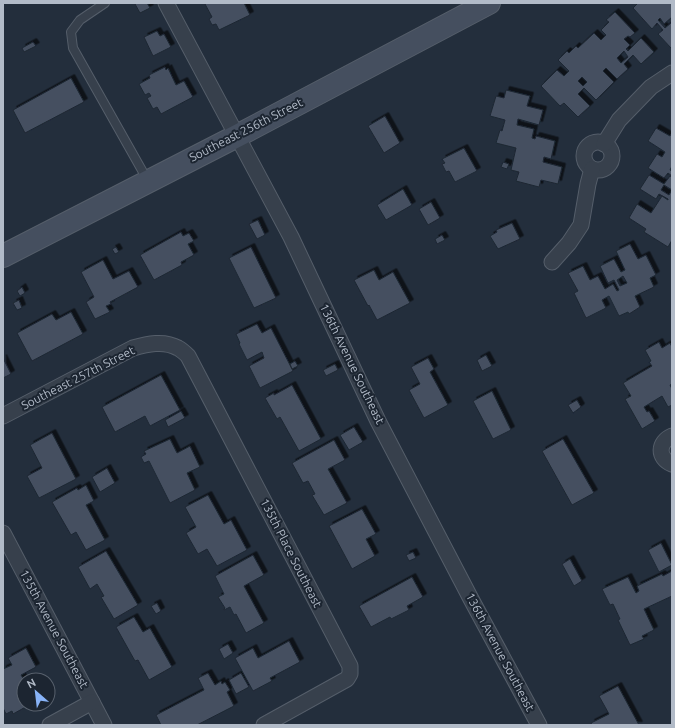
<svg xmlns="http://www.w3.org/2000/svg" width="675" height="728" viewBox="0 0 675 728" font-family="Ubuntu,sans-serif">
	<defs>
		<filter id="shadow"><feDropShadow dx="3.5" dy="-3.5" stdDeviation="0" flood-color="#0009"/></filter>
	</defs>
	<rect width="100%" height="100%" fill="#232e3c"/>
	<g fill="#445060" stroke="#1e2733" fill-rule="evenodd" filter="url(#shadow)">
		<polygon points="136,3 147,3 150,8 140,13 135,4"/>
		<polygon points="206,3 244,3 250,15 219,30 216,24 212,25 209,19 212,17 205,4"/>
		<polygon points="638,3 672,3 672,17 664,24 660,18 658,20 665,28 671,23 672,25 672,47 671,48 658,34 663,30 657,23 652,29 633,8"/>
		<path d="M615,12L635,33L630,37L628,36L624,39L630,45L626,49L628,51L641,38L654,52L641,64L633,55L624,64L628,69L617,79L606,68L603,71L614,82L596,100L584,88L578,94L590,106L578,117L564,103L560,106L541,86L557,70L564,76L569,71L558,60L567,51L569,53L576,46L578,48L594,33L601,40L606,35L601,30L609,22L606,20ZM624,51L628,57L621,63L617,58ZM582,77L587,82L583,86L578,81Z"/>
		<polygon points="157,31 160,36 164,34 171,47 153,56 144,37"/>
		<polygon points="33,42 36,46 24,52 22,48"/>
		<polygon points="165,67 166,70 168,68 176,85 184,81 193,97 161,114 157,107 153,109 147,98 151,96 149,93 145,95 139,84 150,78 149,75"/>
		<polygon points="71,78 84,102 25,133 13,110"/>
		<polygon points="506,90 530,96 527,106 543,110 539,125 518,119 517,125 534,129 532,138 535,139 536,136 555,141 551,159 544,157 543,162 562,167 558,184 541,180 539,187 516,181 519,172 511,170 516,148 496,143 500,130 502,131 505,120 490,116 496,96 504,98"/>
		<polygon points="385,116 400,143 384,153 368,126"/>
		<polygon points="656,128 670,136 672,133 672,166 670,170 672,171 672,176 668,173 664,178 648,168 657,154 662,157 665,152 648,141"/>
		<polygon points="464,148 477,171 455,182 449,171 446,172 442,164 445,163 442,159"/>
		<polygon points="503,162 509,164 507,169 501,167"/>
		<path d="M649,175L664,184L670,176L672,177V222L671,223L672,224V240L668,247L644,232L646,229L629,218L637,204L651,213L662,196L668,200V199L659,194L656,199L640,189ZM664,185L672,190L669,195L661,190Z"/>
		<polygon points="403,189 412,205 386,220 377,205"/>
		<polygon points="431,202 440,218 428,225 419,209"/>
		<polygon points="258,220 265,235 257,239 249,224"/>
		<polygon points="512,223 520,239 498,249 490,236 497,232 496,230"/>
		<polygon points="181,232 183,236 189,233 194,241 188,244 194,255 181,262 182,265 154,280 140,255"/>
		<polygon points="442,235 445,240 437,244 435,239"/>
		<path d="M630,244L638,259L646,255L656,275L650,278L654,287L635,296L640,307L629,314L628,312L619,316L609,296L602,300L606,308L586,318L574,293L578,291L568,273L583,266L590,280L598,276L605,289L613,284L617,291L619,290L614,280L608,283L600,266L614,259L621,272L625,270L616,251ZM623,276L627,283L620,286L617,280Z"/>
		<polygon points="116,247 119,252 115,254 112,249"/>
		<polygon points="251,247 276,298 254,308 229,258"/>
		<polygon points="103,260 113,279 129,271 138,287 110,302 111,304 106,306 110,312 95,319 86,302 94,297 81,272"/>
		<polygon points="374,270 379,280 393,272 410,303 377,320 369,305 368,306 354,280"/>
		<polygon points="22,287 25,293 20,296 17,291"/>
		<polygon points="19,300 22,308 17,310 13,303"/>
		<polygon points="71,312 83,334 32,361 17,333 52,314 56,320"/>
		<polygon points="257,324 262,333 271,328 293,371 260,388 249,366 264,358 262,352 247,360 239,344 240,343 236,334"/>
		<polygon points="659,342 662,348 670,343 672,347 672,384 670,385 672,389 672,405 668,407 662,396 644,407 647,412 649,411 655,421 642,429 625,399 631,396 623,383 652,366 649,362 651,361 645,350"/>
		<polygon points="486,355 492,366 482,371 477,360"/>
		<polygon points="3,358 11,374 3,378"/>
		<polygon points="428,358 434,369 430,372 448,405 424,418 409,390 420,384 411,367"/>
		<polygon points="295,361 298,366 292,369 290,364"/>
		<polygon points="335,364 338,370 326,376 323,370"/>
		<polygon points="161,375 180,410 150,426 145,416 115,432 102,407"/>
		<polygon points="292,385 321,439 299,451 280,417 277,419 265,398 274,393 274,395"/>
		<polygon points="492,391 511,430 493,439 473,401"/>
		<polygon points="577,400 581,407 573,413 568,405"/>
		<polygon points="181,411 185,418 168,427 165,420"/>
		<polygon points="354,427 363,442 349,450 340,435"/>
		<polygon points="52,433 76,479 39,498 27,476 42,468 30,445"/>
		<polygon points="170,439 177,453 190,446 200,467 187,473 195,490 170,503 149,461 144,463 141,457 146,454 144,451"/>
		<polygon points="563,439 594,493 572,505 542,451"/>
		<polygon points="334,440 345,460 328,469 347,503 324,515 312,495 315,494 308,481 303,483 292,463"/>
		<polygon points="107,468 115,483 100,492 92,477"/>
		<polygon points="86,485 94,501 86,505 105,540 86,550 76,532 71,535 52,502 77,488 78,490"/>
		<polygon points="208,495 224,524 231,520 247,550 217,566 207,549 198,554 186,533 196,527 185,507"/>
		<polygon points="362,509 376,534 366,539 375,556 352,569 329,526"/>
		<polygon points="661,543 672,565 659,572 648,550"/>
		<polygon points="106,551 138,605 114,619 101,597 104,596 97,584 90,589 78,567"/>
		<polygon points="413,552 416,558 409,561 406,555"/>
		<polygon points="253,555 264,575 244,586 264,623 246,633 236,614 234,615 230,607 224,610 224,609 225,608 218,597 224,594 215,576"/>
		<polygon points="570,559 582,581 574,586 562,564"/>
		<polygon points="672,571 672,596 644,609 654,630 642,636 644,639 630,645 618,620 620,619 613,604 610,605 602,589 628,577 636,593 639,591 637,586 662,574 663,576"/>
		<polygon points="412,577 423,597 407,606 409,610 391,619 390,617 371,627 359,606"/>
		<polygon points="157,603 161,611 156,614 151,606"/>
		<polygon points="134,617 143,632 150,628 172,667 149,680 138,660 135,661 116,627"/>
		<polygon points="289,641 300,662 270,678 272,681 253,691 235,658 253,648 258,658"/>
		<polygon points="228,644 233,653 224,659 219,649"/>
		<polygon points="26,648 36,667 21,675 24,680 24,704 31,704 13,714 12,711 6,714 3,708 3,669 12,665 8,658"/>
		<polygon points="208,673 215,685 221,681 222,684 225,682 230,690 227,692 234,706 197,725 161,725 156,715 204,690 198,678"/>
		<polygon points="241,673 249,687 236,694 229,680"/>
		<polygon points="618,686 639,725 592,725 591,723 609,714 599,696"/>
	</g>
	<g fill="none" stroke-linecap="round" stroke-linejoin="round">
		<defs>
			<polyline id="lane" points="105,3 80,20 71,32 73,48 148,181"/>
			<g id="street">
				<polyline points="166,3 291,237 378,421 471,599 539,725"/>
				<circle cx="598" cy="156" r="14"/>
				<polyline points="604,144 619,120 651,87 672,73"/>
				<polyline points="552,262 569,243 581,225 588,184 592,169"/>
				<path d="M3,416L133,348C147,344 164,340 178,348C182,350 185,353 188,356L350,666V674L347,679L264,725"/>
				<path d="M672,436C658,442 657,458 672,464"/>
				<polyline points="3,533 104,725"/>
				<polyline points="50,725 92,702"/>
			</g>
			<polyline id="secondary" points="3,256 237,136 489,3"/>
		</defs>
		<use href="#lane" stroke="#555e6a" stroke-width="10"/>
		<use href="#street" stroke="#555e6a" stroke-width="17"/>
		<use href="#secondary" stroke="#555e6a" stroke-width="24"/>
		<use href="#lane" stroke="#37404c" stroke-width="8"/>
		<use href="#street" stroke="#37404c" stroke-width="15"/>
		<use href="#secondary" stroke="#454f5f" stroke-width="22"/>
	</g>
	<g text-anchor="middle" stroke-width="4" stroke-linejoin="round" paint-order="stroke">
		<g font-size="12" fill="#b2bbc8" stroke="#1c2531">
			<text transform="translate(246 130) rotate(-27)" y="4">Southeast 256th Street</text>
			<text transform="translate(352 364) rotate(64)" y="4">136th Avenue Southeast</text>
			<text transform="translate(78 378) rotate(-27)" y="4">Southeast 257th Street</text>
			<text transform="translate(291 553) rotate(63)" y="4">135th Place Southeast</text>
			<text transform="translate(54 629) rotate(62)" y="4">135th Avenue Southeast</text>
			<text transform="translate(500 652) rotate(62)" y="4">136th Avenue Southeast</text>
		</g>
	</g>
	<rect width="675" height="728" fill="none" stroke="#b2bbc8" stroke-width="8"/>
	<g transform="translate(36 692) rotate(332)"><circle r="19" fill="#1c2531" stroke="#58616d"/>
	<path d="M0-3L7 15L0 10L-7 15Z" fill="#88b3f7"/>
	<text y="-6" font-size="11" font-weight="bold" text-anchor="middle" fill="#b2bbc8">N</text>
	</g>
</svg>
